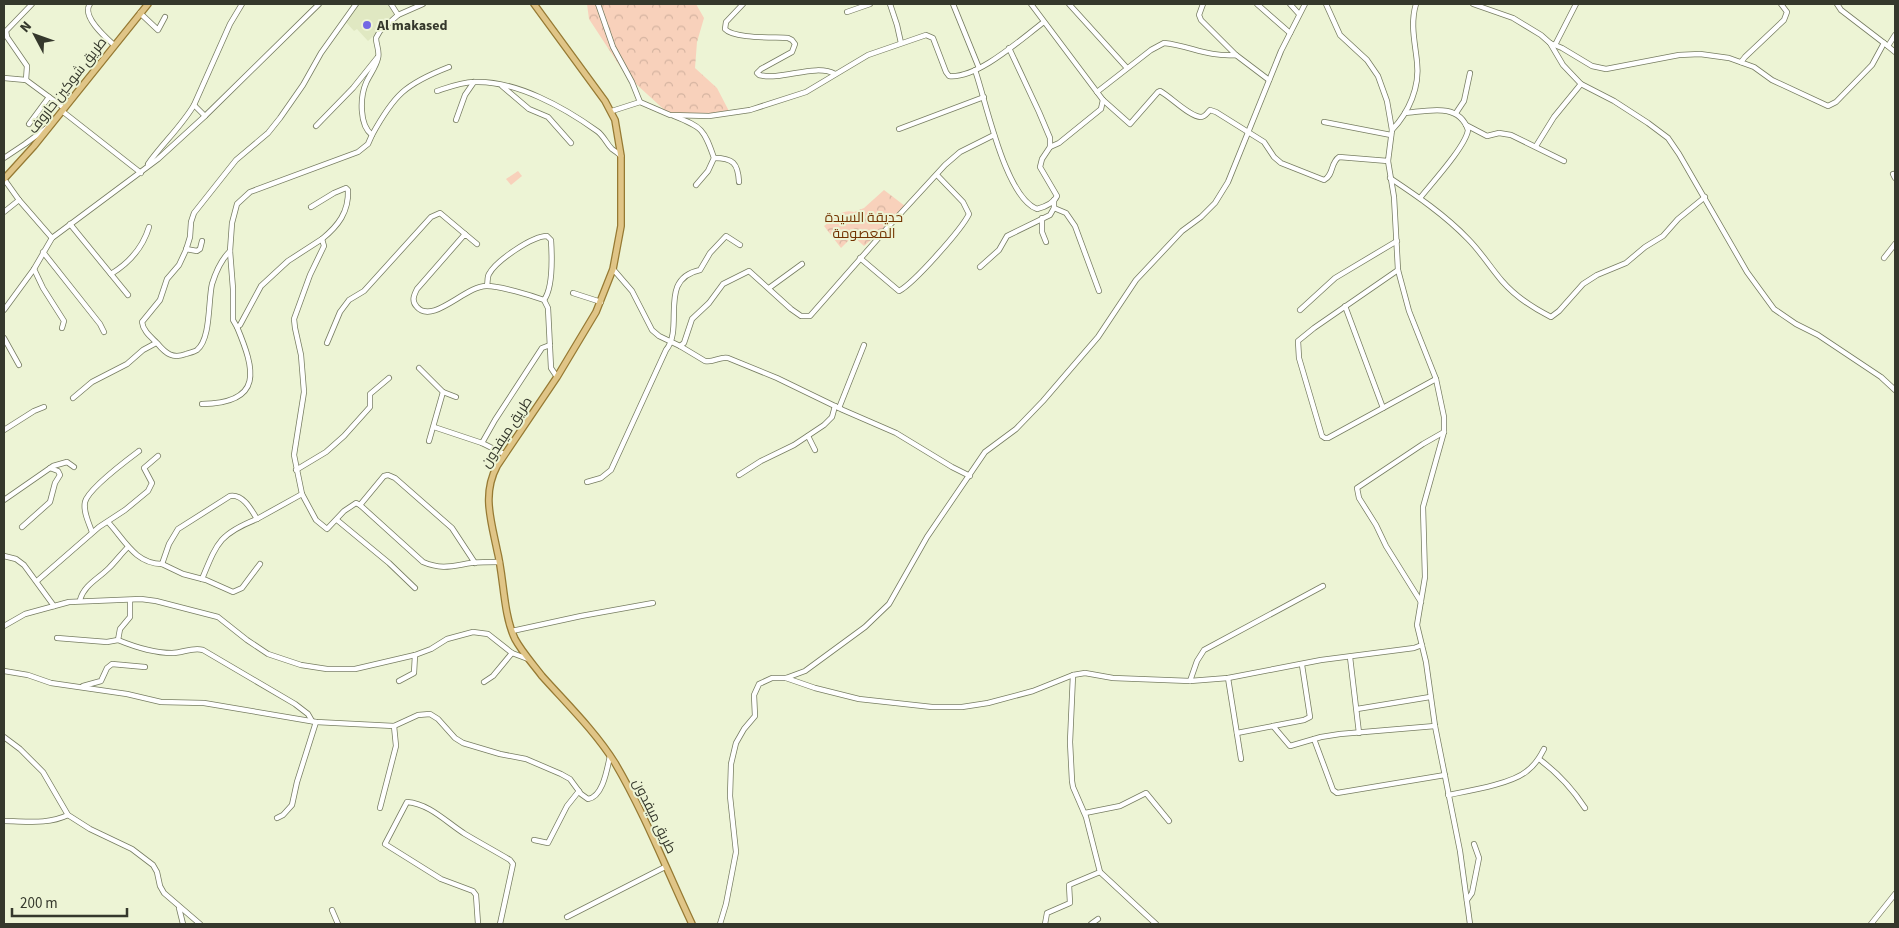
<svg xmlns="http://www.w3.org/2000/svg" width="1899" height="928" viewBox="0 0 1899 928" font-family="'Source Sans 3',Cairo,sans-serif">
	<defs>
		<pattern id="forest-crowns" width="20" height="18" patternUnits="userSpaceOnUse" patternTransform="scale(1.25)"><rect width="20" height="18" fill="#f8d1bb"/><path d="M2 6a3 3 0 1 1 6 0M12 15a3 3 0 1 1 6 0" fill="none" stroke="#d5b4a1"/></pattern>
	</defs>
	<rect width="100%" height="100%" fill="#edf4d5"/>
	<polygon fill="#e0e8c2" points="358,4 389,4 397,13 368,41 357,29 354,31 345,21"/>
	<g fill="url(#forest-crowns)">
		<polygon points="587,4 696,4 704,18 697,42 695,68 717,88 731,115 670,115 625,74 589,19"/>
		<path d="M884,190L905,206L886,227L864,246L853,236L841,248L824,226C834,219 841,208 854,212L864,208Z"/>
	</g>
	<polygon fill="#f8d1bb" points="518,171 522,176 511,185 506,179"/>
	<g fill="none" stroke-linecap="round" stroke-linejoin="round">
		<defs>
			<g id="minor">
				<path d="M90,4C81,16 105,37 114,45"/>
				<path d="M391,4L398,15L380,31L376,38C376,45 380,51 378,58C376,67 370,74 366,83C360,97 359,125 372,135L368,144L358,152L250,192L237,204L232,223L230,251L233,289V320L237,327L240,325L261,286L288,261L322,239L324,246L310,275L294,319L295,328L301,355L304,392L294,455L302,494L316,520L327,529L344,511L356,503L360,505L423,562C442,570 452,566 471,563C481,562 491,562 500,562"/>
				<polyline points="598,4 613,47 632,82 640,102"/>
				<path d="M743,4L726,22L725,29C734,39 774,37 788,38L792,40L795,44L792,52L761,69L757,73L759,75C782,81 815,63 835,74"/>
				<polyline points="890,4 897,25 901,43"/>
				<polyline points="953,4 979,68"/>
				<path d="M1031,4L1103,100L1130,124L1158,92L1160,91C1171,97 1190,117 1201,117C1205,117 1207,113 1210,110L1216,112L1264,142L1274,157L1281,163L1324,180C1334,175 1330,163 1339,157L1388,161L1392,130"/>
				<polyline points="1069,4 1127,68"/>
				<polyline points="1203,4 1199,15 1201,20 1236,55"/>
				<polyline points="1257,4 1290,33"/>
				<polyline points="1290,4 1299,14"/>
				<path d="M1326,4L1340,35L1367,60L1378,76L1387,101L1392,130C1409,112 1420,87 1417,62C1415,42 1410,24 1416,4"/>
				<polyline points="1473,4 1513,18 1541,35 1550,43 1563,65 1581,84 1614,101 1648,123 1668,138 1679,154 1747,272 1774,309 1796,324 1818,335 1881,377 1895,390"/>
				<polyline points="847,12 870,4"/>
				<polyline points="140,13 158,30 165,17"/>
				<polyline points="398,15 423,4"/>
				<polyline points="1550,43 1562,48 1592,66 1606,69 1679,55 1700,54 1729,58 1754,67 1772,80 1828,106 1836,102 1872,65 1884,43 1841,10 1837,4"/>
				<polyline points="1884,43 1895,52"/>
				<polyline points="1555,45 1576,4"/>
				<polyline points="1888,46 1895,35"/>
				<polyline points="1741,62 1745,57 1784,20 1787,12 1781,4"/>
				<path d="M975,70C986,101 1005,197 1037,209C1044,207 1054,203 1057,196L1040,167L1042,159L1050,147V138L1039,112L1009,48"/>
				<polyline points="4,78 26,80 64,108"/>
				<polyline points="26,80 27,66 7,37 6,31 32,4"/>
				<polyline points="502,86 529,109 548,117 571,143"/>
				<path d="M437,91C449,87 462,82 474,82C516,80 565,108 597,131C604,136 606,143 612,149C615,151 618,153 621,156"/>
				<path d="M1097,92L1151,50L1164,43C1191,46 1207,57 1236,55L1269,80"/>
				<polyline points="194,105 205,116"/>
				<polyline points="62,111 141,173"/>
				<path d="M612,111L640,102L670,115L709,116L750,110L806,92L868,55L926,35L933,38L946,72L949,76C978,79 1022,38 1044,22"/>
				<path d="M1405,113C1428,111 1459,102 1468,130C1466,146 1431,184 1420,198"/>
				<polyline points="1456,113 1464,101 1470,73"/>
				<path d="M674,116C702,127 704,129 714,158L708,171L696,185"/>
				<polyline points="456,120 465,95 474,82"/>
				<polyline points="1324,122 1391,135"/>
				<polyline points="29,124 49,97"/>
				<polyline points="1466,125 1487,136 1499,133 1511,135 1564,161"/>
				<polyline points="316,126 353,88 377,58"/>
				<polyline points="899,129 984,97"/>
				<path d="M372,135C394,95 405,84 449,67"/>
				<polyline points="1536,146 1554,117 1581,84"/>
				<polyline points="1050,147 1059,143 1101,109 1103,100"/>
				<polyline points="4,158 25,144 48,127"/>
				<path d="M714,158C733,158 738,163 739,182"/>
				<polyline points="1388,161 1394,197 1398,270 1409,311 1436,379 1444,417 1444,432 1423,507 1425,577 1417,625 1426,662 1435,726 1460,851 1470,924"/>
				<path d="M148,164C162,144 181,127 194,105L230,24L242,4"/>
				<polyline points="1893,174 1895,178"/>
				<path d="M1390,178C1417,196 1445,215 1468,239C1481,252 1490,267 1502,281C1515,296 1533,308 1551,317L1559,311L1583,284L1597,275L1626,263L1645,247L1663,236L1678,219L1705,197"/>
				<polyline points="4,179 19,200 52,238"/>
				<path d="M311,207L334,193L346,188L348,190C349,212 338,226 322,239"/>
				<polyline points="1054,208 1066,213 1075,226 1099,291"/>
				<polyline points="4,212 19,200"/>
				<polyline points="1042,218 1042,232 1046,242"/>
				<polyline points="70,224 128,295"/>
				<path d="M477,244L465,234L417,289C414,295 411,301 417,307C433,325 466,285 487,286C500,286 530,295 544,300L548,308L551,368L557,377"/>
				<polyline points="186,249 197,251 200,249 202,241"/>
				<path d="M230,251C221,260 216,271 212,284C208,301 211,339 197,350C194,352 189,353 186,354C173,359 166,354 157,343C151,337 143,331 142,322L160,300L167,279L179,265L186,250L190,237L191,222L194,213L236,160L268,133L280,118L303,85L321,53L356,4"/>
				<polyline points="43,252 100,324 104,332"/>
				<path d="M860,258L899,291C914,283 962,229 969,214L963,202L937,175"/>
				<polyline points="1884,258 1895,244"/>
				<polyline points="980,267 999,250 1007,236 1050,215 1054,208 1054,200"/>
				<polyline points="34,269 43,288 64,321 62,328"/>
				<path d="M613,269L632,291L652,330L659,336L680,346L705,361C714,363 720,356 728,358L777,378L843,410L896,433L952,467L970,476"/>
				<polyline points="1398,270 1314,328 1298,341 1299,358 1322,436 1325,438 1328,438 1436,379"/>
				<path d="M111,274C129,263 143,247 149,227"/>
				<path d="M487,285C488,282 487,277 489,274C496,261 532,236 547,236L551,240C552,256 553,288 544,300"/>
				<polyline points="769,288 802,264"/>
				<polyline points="573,293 601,302"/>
				<polyline points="1345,306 1383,408"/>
				<polyline points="4,310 34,269 52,238 158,159 205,116 319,4"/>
				<polyline points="1300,310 1335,278 1397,241"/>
				<polyline points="4,338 19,365"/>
				<polyline points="327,343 340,312 349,300 364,291 431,217 440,213 465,234"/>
				<polyline points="680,346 684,343 692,319 709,303 723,284 749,271 791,309 801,316 810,316 889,226 945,165 960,152 994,135"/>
				<polyline points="419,368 443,392 429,441"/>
				<polyline points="443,392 456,397"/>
				<polyline points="73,398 92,382 127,364 143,350 156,343"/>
				<path d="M202,404C264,403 255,370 237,327"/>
				<polyline points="839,408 864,345"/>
				<polyline points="434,427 482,443 504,454"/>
				<polyline points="4,430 34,411 44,407"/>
				<polyline points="808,436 815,450"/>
				<polyline points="482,443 495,420 542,348 550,345"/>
				<polyline points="296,470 326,452 344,436 370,407 370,394 389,378"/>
				<polyline points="739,475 761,461 794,445 824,425 832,417 835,406"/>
				<path d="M587,482L601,478L611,470L666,350C685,327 657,279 700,270L710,253L726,236L740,245"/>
				<polyline points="4,500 53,466 67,462 74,467"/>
				<polyline points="360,505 384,476 388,475 395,478 452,528 475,563"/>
				<polyline points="257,519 302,494"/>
				<polyline points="337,520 389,563 415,588"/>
				<path d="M108,522C124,539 135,564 162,564L169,544L178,529L230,496C243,494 251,509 257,519C219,534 217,543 202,579"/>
				<polyline points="22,527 50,502 55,483 60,475 58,471 50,468"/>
				<path d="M92,532C89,523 83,512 85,502C88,489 127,460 139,451"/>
				<polyline points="4,556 16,559 24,565 54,606"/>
				<polyline points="162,564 183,574 206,580 233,592 242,588 260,564"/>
				<polyline points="37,581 99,527 125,510 148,491 152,483 144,468 158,456"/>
				<path d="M80,600C84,585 98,579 109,568C116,561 121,554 128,547"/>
				<path d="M130,600V617L120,629L118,640C135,647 154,653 172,653C183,653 192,647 203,650L295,704L308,714L312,721"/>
				<polyline points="1421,602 1386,546 1376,525 1359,498 1357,488 1423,444 1444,432"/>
				<polyline points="4,626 25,614 69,602 141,599 156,601 218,617 247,640 268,654 301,665 327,669 355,669 415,655 431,649 447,639 473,632 488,634 512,653 528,659"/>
				<polyline points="512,631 581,616 653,603"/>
				<polyline points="57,638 107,642 118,640"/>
				<polyline points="1350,657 1359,733"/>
				<path d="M4,671L28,675L51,683L127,694L161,702L204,703L316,722L394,726L418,715L430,714L438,719L455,738L463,743L500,754L526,759L561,774L570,779L581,794L588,799C603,797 607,769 610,756"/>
				<polyline points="786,678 815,688 859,699 932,707 962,707 988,703 1033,691 1073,675"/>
				<polyline points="1228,678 1241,759"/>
				<polyline points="399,681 414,673 415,655"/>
				<polyline points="1190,681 1197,661 1204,650 1323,586"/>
				<polyline points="484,682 493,676 512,653"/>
				<polyline points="83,686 101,681 107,668 112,664 145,667"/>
				<polyline points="1357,709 1430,697"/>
				<polyline points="1273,726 1304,720 1310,717 1302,665"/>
				<polyline points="1237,733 1273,726 1290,746 1321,737 1340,734 1435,726"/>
				<polyline points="4,737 20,749 43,772 68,815 90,829 132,849 153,865 157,872 160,886 164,893 200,924"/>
				<polyline points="1314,739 1333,790 1337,793 1445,775"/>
				<path d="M1539,759C1558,773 1572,788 1585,808"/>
				<path d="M1448,795C1468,791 1512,784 1527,771C1535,765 1540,757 1544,749"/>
				<polyline points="380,808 396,746 394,726"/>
				<polyline points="1085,813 1120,806 1146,793 1169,821"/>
				<polyline points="277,818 283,815 292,805 297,782 316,722"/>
				<path d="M4,821C25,821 47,825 68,815"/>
				<polyline points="534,840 548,843 567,806 579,791"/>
				<polyline points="1467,900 1472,893 1479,858 1474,844"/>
				<polyline points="179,908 183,924"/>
				<polyline points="332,910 338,924"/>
				<polyline points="567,917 665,867"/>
				<path d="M478,924L476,895L473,891L441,879L385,844L407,802C430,804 446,822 465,834C480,843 495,851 510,860L513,864L500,924"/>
				<polyline points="720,924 726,904 736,852 730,796 731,764 736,743 744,729 755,716 754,695 759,684 772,678 786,678 805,671 865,627 889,604 927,537 985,452 1016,429 1043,401 1098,337 1136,280 1182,231 1201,217 1215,203 1228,182 1281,51 1305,4"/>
				<polyline points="1045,924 1047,913 1070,903 1069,885 1100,872"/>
				<polyline points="1091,924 1098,919"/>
				<polyline points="1156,924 1100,872 1086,817 1073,787 1072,781 1070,742 1073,675 1085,673 1113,678 1190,681 1228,678 1321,660 1414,648 1422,645"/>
				<polyline points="1871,924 1895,894"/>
			</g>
			<g id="major">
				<path d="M534,4L605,101L615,120L621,156V226L613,269L596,312L557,377L497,466C482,494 491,520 497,550C504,577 503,614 515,639C522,652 533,664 542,676C567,704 595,731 615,763C645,814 667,871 692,924"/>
				<polyline points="4,179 34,146 148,4"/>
			</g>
		</defs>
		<use href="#minor" stroke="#777d62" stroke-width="6"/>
		<use href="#major" stroke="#967a33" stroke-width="8"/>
		<use href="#minor" stroke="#fff" stroke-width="4.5"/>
		<use href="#major" stroke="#e0c587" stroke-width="5.5"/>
	</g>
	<circle fill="#7369e4" stroke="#edf4d5" stroke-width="2" cx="367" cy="25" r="5"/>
	<g text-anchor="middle" stroke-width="4" stroke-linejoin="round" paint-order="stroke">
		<g font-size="14" font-weight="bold" fill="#35382c" stroke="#edf4d5" text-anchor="start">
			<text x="377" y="30">Al makased</text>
		</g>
		<g font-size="14" fill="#35382c" stroke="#edf4d5">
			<text transform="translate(67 85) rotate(-52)" y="5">طريق شوكين حاروف</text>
			<text transform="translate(506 432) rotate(-57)" y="5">طريق ميفدون</text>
			<text transform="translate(655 816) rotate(64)" y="5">طريق ميفدون</text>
		</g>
		<g font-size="14" fill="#723300" stroke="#edf4d5">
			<text x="864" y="222">حديقة السيدة<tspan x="864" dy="16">المعصومة</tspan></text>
		</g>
	</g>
	<rect width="1899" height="928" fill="none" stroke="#35382c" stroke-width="10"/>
	<g transform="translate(35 35) rotate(311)" stroke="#edf4d5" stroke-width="4" paint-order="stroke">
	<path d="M0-4L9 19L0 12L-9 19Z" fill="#35382c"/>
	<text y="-8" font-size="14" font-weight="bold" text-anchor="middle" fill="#35382c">N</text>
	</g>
	<path d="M12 908v8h115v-8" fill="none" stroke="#35382c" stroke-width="2.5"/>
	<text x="20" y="908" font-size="15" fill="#35382c" stroke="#edf4d5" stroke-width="4" paint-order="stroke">200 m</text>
</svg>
